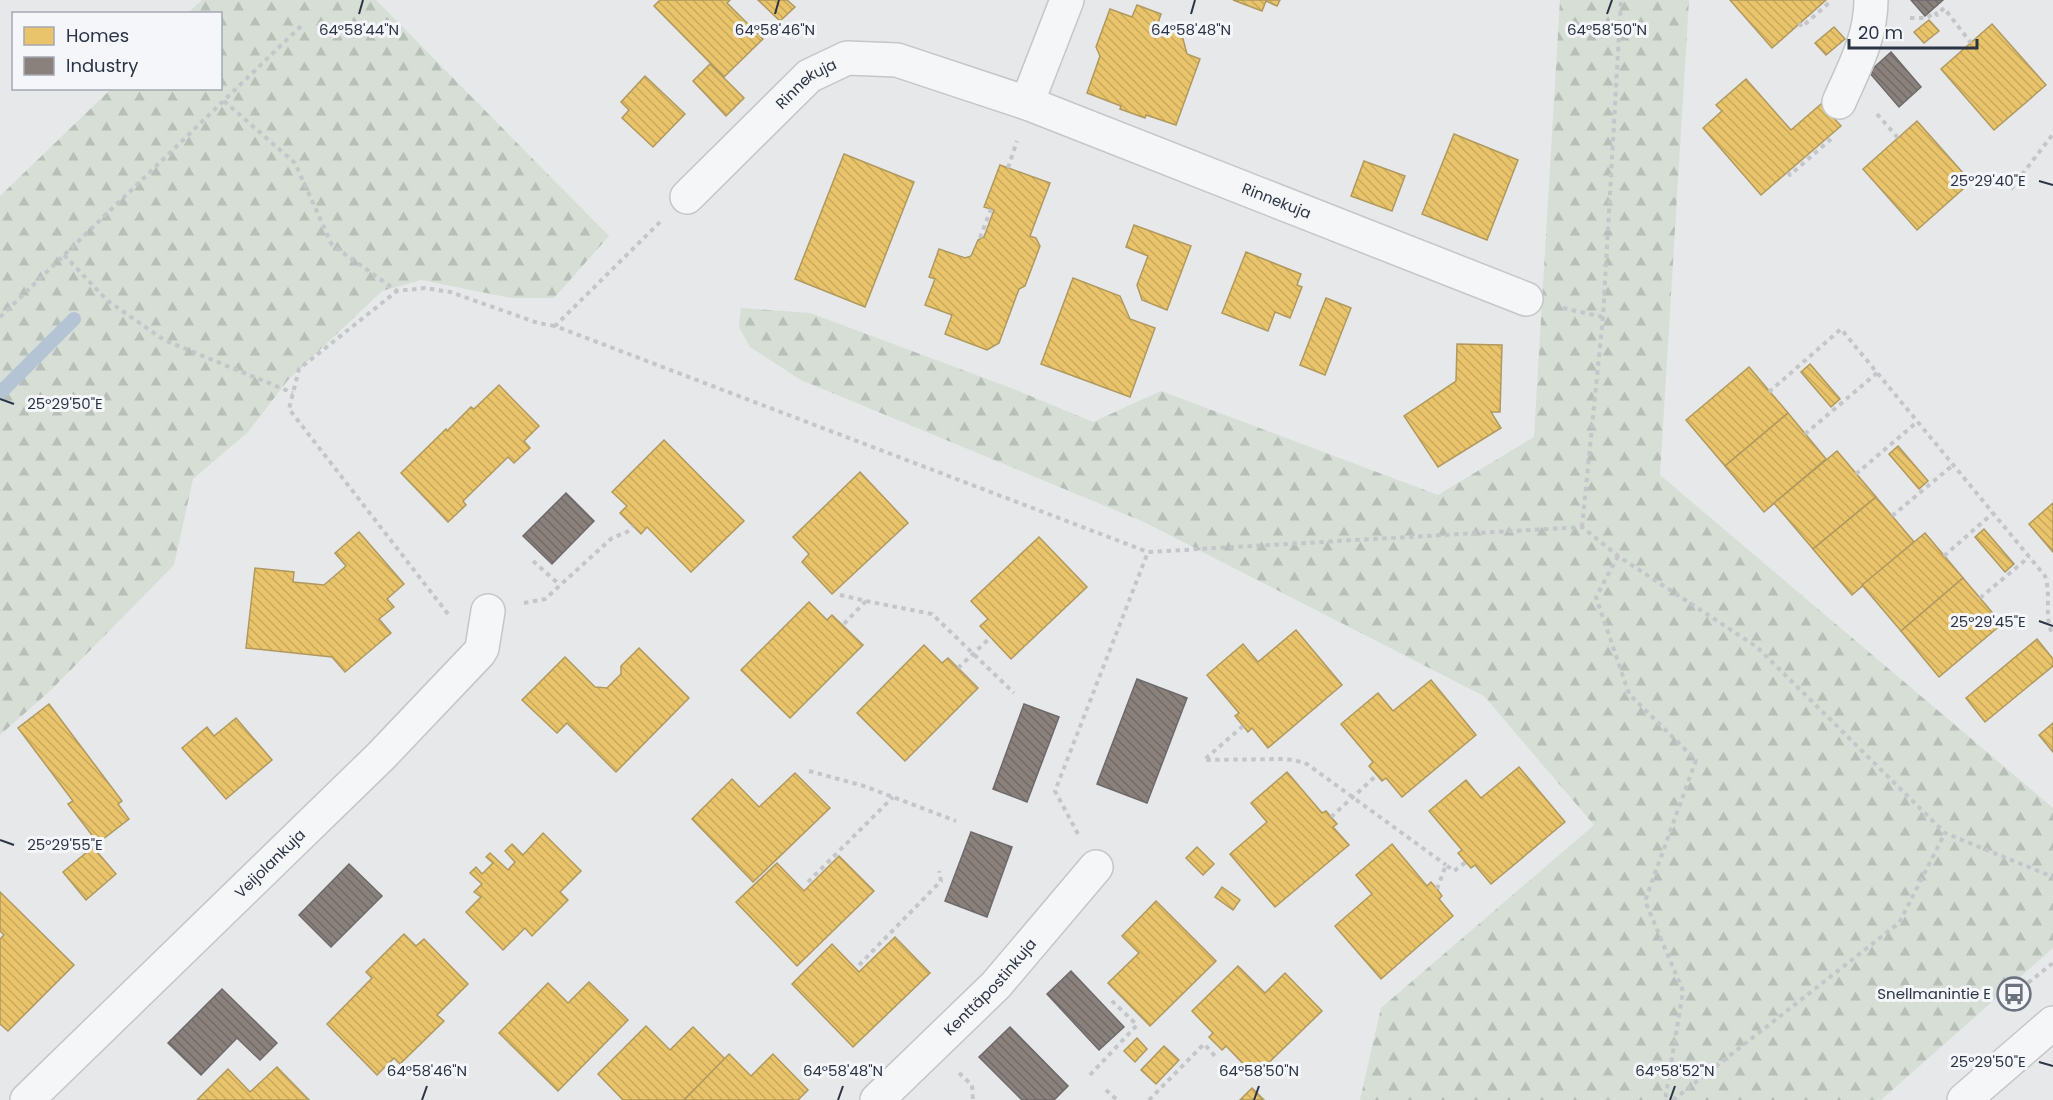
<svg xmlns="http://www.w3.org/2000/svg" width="2053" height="1100" viewBox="0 0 2053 1100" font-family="Poppins,sans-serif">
	<defs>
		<pattern id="forest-firs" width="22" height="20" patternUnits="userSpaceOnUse" patternTransform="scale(1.5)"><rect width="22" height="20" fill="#d6ded6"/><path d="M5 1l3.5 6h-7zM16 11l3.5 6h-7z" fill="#b8bfb9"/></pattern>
		<pattern id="homes-back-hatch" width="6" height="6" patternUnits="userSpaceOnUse" patternTransform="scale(1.5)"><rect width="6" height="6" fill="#e9c46a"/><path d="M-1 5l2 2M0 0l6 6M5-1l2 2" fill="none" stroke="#c8a95d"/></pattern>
		<pattern id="industry-back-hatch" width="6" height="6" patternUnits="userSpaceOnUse" patternTransform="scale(1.5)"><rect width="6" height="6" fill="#8a817c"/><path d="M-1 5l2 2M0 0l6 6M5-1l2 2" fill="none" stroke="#716a67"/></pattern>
	</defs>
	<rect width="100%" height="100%" fill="#e6e8ea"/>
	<g fill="url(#forest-firs)">
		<polygon points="202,0 376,0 609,236 554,298 511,298 421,280 382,291 288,380 248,432 193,479 174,565 51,690 0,735 0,196 111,89 220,88 220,14 188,13"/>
		<polygon points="1560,0 1689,0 1660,475 2053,808 2053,948 1881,1100 1360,1100 1381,1008 1594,825 1484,696 1144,522 801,380 750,347 739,327 741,308 810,313 1011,388 1093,422 1161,391 1438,495 1534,437"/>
	</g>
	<g fill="url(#homes-back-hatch)" stroke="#b0995f" stroke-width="1.5">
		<polygon points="660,0 730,0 727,3 763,39 724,77 654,6"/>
		<polygon points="758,0 787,0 795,7 780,21"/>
		<polygon points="1233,0 1280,0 1277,6 1266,1 1262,11"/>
		<polygon points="1730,0 1826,0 1772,48"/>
		<polygon points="1137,5 1161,14 1157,26 1182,35 1187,54 1200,59 1176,125 1146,115 1145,118 1120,109 1121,106 1087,93 1100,56 1096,47 1110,9 1132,17"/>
		<polygon points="1929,20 1939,31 1924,43 1914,32"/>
		<polygon points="1992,24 2046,85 1994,130 1941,69"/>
		<polygon points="1834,27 1845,39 1826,55 1815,43"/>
		<polygon points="710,64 744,98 726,116 693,81"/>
		<polygon points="645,76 685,114 653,147 622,118 629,110 621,102"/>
		<polygon points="1746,79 1791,130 1821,104 1841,126 1761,195 1703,128 1722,111 1716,105"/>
		<polygon points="1917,121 1971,182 1917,230 1863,169"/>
		<polygon points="1454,134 1518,160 1487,240 1422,214"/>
		<polygon points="844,154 914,182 865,307 795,279"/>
		<polygon points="1364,161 1405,176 1392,211 1351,196"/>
		<polygon points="1000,165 1050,183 1030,236 1036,238 1040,246 1025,286 1019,289 999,343 987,350 945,334 952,315 925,305 935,279 929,277 939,249 965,258 971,256 978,240 984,237 994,210 984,207"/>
		<polygon points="1134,225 1191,246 1167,310 1142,300 1137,285 1148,256 1126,247"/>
		<polygon points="1246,252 1301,274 1297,285 1302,287 1290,318 1275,312 1268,331 1222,313"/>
		<polygon points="1073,278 1120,296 1130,319 1155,328 1130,397 1041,364"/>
		<polygon points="1326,298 1351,308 1325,375 1300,365"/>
		<polygon points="1457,344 1502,345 1500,412 1491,412 1501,428 1438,467 1404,416 1456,381"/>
		<polygon points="1810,364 1840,399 1831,407 1801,372"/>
		<polygon points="1749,367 1788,413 1725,466 1686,420"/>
		<polygon points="499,385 539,426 524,441 530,448 514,463 508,457 463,501 466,505 448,522 401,473 446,429 447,431 471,407 474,409"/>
		<polygon points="1788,413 1826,459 1764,512 1725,466"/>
		<polygon points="664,440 744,521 691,572 647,527 641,534 620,513 627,506 612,492"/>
		<polygon points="1898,446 1928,481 1919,489 1889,454"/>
		<polygon points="1837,451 1876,497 1813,549 1774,503"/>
		<polygon points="860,472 908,523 832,594 802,562 809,554 793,537"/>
		<polygon points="1876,497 1914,542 1852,595 1813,549"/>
		<polygon points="2053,503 2053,552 2029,524"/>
		<polygon points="1984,529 2014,564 2005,572 1975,537"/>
		<polygon points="359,532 404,584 387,599 394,607 379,619 391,633 345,672 332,657 246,648 255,568 294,572 293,582 324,585 346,566 335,553"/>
		<polygon points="1925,533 1963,578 1901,631 1862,585"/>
		<polygon points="1039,537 1087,587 1011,659 980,626 988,619 971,601"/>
		<polygon points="1963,578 2002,624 1939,677 1901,631"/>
		<polygon points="809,602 827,620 832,615 863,645 790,718 741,670"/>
		<polygon points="1296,630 1342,685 1268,748 1252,728 1248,732 1235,716 1239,713 1207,675 1243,644 1258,662"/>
		<polygon points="2037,639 2053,659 2053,666 1985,722 1966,698"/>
		<polygon points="924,645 942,663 948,658 978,688 905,761 857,713"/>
		<polygon points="639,648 689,698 616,772 567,723 557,733 522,700 565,657 595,687 607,688 621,674 621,666"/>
		<polygon points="1431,680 1476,735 1402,797 1386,778 1382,781 1369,766 1373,762 1341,724 1378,693 1393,711"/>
		<polygon points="49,704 122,801 118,804 129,819 98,843 68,804 73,801 18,728"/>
		<polygon points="236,718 272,760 226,799 182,748 207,727 214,736"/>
		<polygon points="2053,723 2053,752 2039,735"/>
		<polygon points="1519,767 1565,822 1491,884 1475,865 1471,868 1458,853 1462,850 1429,811 1466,780 1481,798"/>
		<polygon points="1287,772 1322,813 1326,811 1337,824 1333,827 1349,845 1275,907 1230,854 1267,822 1251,803"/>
		<polygon points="795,773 830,808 753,882 692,819 732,779 759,807"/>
		<polygon points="543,833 581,871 560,892 568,900 532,936 525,928 503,950 466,912 481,897 474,892 482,884 470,873 476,867 482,874 493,863 486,857 490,853 508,870 515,862 505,851 512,844 523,855"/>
		<polygon points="1392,844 1427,886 1431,882 1437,889 1442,896 1439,899 1453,916 1381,979 1335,926 1372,894 1356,875"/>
		<polygon points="93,847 116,874 86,900 63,872"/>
		<polygon points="1197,847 1214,864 1203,875 1186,858"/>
		<polygon points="839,856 874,891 797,966 736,902 777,863 804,891"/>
		<polygon points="1222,887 1240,900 1233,910 1215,897"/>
		<polygon points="0,892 74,965 8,1031 0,1024 0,939 4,935 0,931"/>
		<polygon points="1156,901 1216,961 1150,1026 1108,983 1139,953 1122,936"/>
		<polygon points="404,934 416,946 424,939 468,984 437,1015 444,1021 400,1064 394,1058 377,1075 327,1024 372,978 366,972"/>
		<polygon points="895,937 930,973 853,1047 792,984 832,944 859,972"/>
		<polygon points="1238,966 1265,993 1285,973 1322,1011 1255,1076 1226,1046 1222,1050 1209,1037 1213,1033 1192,1011"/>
		<polygon points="589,982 628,1020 558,1091 499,1033 548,983 568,1003"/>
		<polygon points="646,1026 670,1050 693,1027 725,1059 684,1100 623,1100 598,1074"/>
		<polygon points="1137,1038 1147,1049 1135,1062 1124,1051"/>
		<polygon points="1164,1046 1179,1060 1156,1084 1141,1070"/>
		<polygon points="729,1054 751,1076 773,1054 808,1090 798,1100 684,1100"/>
		<polygon points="277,1067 309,1100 197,1100 228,1069 250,1092"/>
		<polygon points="1252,1088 1264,1100 1240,1100"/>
	</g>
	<g fill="url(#industry-back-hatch)" stroke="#6e6a6c" stroke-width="1.5">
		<polygon points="1911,0 1943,0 1925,16"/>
		<polygon points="1891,52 1921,87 1899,107 1869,72"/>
		<polygon points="566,493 594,521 552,564 523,536"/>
		<polygon points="1137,679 1187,698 1147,803 1097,784"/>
		<polygon points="1024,704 1059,717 1027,802 993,789"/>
		<polygon points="971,832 1012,847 987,917 945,901"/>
		<polygon points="349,864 382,896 331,947 299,915"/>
		<polygon points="1071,971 1124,1027 1099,1050 1047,994"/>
		<polygon points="222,989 277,1043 260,1060 237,1038 201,1075 168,1043"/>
		<polygon points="1010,1027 1068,1086 1054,1100 1022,1100 979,1057"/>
	</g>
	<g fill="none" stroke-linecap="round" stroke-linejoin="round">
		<polyline stroke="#b4c4d5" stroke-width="14" points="0,393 74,319"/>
		<defs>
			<g id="minor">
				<path d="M1839,102C1854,68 1871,37 1871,0"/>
				<path id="s1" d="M1027,103L1526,299"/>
				<path id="s2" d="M687,197L809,76L847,58L897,60L1027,103L1067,0"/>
				<path id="s3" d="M27,1100L381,756L479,653L482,648L488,611"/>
				<path id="s4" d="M877,1100L996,985L1096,867"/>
				<polyline points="1964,1100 2053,1023"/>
			</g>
		</defs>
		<use href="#minor" stroke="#c4c6c8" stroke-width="36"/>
		<g stroke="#c5c6ca" stroke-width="4" stroke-dasharray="4.5 4.5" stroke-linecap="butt">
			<polyline points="1910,18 1927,18 1935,12 1937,15 1944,8 1971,43"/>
			<polyline points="1799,23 1802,27 1830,2"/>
			<polyline points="224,101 295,163 332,245 397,291"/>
			<polyline points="1877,114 1898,138"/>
			<polyline points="1008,168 1017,141"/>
			<polyline points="1788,172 1790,175 1831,139"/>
			<polyline points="2011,189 2053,134"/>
			<polyline points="660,222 555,326 1148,552 1582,527 1618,556 1757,647 1945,833 2053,877"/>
			<polyline points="980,238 991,209"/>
			<polyline points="64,255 108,301 164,340 293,393"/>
			<polyline points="1563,308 1603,317"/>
			<polyline points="0,317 302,25"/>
			<path d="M1769,392L1841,329L2045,576C2052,596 2043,617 2053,635"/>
			<polyline points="1805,434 1877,373"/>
			<polyline points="1856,474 1917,422"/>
			<polyline points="1892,516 1953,465"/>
			<polyline points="1582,527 1603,317 1621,0"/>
			<polyline points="1618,556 1596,597 1629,694 1696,760 1645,901 1683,991 1665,1100"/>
			<polyline points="1944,556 1993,513"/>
			<polyline points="533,561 560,585"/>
			<polyline points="840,595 866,601 843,625"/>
			<polyline points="1980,598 2029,557"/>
			<polyline points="866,601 932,614 1014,693"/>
			<polyline points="524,603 545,599 612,538 627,532 633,526"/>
			<polyline points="448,614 289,409 299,369 397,291 425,288 450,292 538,323 555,326"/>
			<polyline points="958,668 991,637"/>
			<polyline points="1243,726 1204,760 1281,759 1294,760 1307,764 1446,865"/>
			<polyline points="809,771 864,786 956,821"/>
			<polyline points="1331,817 1377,775"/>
			<polyline points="1078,834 1055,791 1148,552"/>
			<polyline points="808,882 893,797"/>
			<polyline points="1437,889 1446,865 1454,871 1466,862"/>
			<polyline points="859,965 941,881 939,871"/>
			<polyline points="2014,994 2053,963"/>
			<polyline points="959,1073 972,1085 973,1100"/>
			<polyline points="1090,1075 1137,1025 1111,1000"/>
			<polyline points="1106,1090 1117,1100"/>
			<polyline points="1149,1100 1204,1044 1215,1056"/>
			<polyline points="1673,1100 1899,923 1945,833"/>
		</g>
		<use href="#minor" stroke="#f5f6f7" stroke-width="33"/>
	</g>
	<path fill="none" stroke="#2b3445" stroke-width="2" d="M359,14L363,0M775,14L779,0M1191,14L1195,0M1607,14L1612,0M2039,181L2053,185M0,399L14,404M2039,621L2053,626M0,840L14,845M2039,1062L2053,1066M422,1100L427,1086M838,1100L843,1086M1254,1100L1259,1086M1670,1100L1675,1086"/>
	<defs>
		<symbol id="bus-ring" viewBox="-11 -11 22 22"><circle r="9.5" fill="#f4f6f9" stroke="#6c737f" stroke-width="1.5"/><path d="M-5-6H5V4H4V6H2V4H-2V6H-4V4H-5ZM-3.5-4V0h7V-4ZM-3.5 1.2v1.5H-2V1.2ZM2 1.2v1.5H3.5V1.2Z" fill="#6c737f"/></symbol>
	</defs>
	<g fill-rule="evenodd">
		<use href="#bus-ring" x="1995" y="975" width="38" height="38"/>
	</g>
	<g text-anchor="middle" stroke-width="6" stroke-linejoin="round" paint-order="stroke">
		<g font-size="15" fill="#2b3445" stroke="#f4f6f9">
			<text dy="5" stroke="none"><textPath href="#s2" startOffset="165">Rinnekuja</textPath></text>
			<text dy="5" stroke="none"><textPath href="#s1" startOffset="268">Rinnekuja</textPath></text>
			<text dy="5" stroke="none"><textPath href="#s3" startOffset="339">Veijolankuja</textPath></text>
			<text dy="5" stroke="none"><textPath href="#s4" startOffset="160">Kenttäpostinkuja</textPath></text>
		</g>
		<g font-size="15" fill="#2b3445" stroke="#f4f6f9" text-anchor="end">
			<text x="1991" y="999">Snellmanintie E</text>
		</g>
	</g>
	<g font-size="15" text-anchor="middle" fill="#2b3445" stroke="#f4f6f9" stroke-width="6" stroke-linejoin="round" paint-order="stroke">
		<text x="359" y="35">64°58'44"N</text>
		<text x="775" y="35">64°58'46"N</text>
		<text x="1191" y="35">64°58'48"N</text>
		<text x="1607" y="35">64°58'50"N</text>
		<text x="1988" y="186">25°29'40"E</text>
		<text x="65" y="409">25°29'50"E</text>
		<text x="1988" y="627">25°29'45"E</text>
		<text x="65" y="850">25°29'55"E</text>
		<text x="1988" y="1067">25°29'50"E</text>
		<text x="427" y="1076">64°58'46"N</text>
		<text x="843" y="1076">64°58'48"N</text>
		<text x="1259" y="1076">64°58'50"N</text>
		<text x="1675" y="1076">64°58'52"N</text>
	</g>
	<rect x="12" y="12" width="210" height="78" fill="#f4f6f9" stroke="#a4a8b1" stroke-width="1.5"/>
	<rect x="24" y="27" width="30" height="18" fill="#e9c46a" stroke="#a4a8b1" stroke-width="1.5"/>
	<text x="66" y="42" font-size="18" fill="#2b3445">Homes</text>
	<rect x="24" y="57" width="30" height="18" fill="#8a817c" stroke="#a4a8b1" stroke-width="1.5"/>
	<text x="66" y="72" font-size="18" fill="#2b3445">Industry</text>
	<path d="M1849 39v9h128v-9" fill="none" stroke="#2b3445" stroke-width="3"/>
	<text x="1858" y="39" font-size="18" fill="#2b3445" stroke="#f4f6f9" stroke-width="4.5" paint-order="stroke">20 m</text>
</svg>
